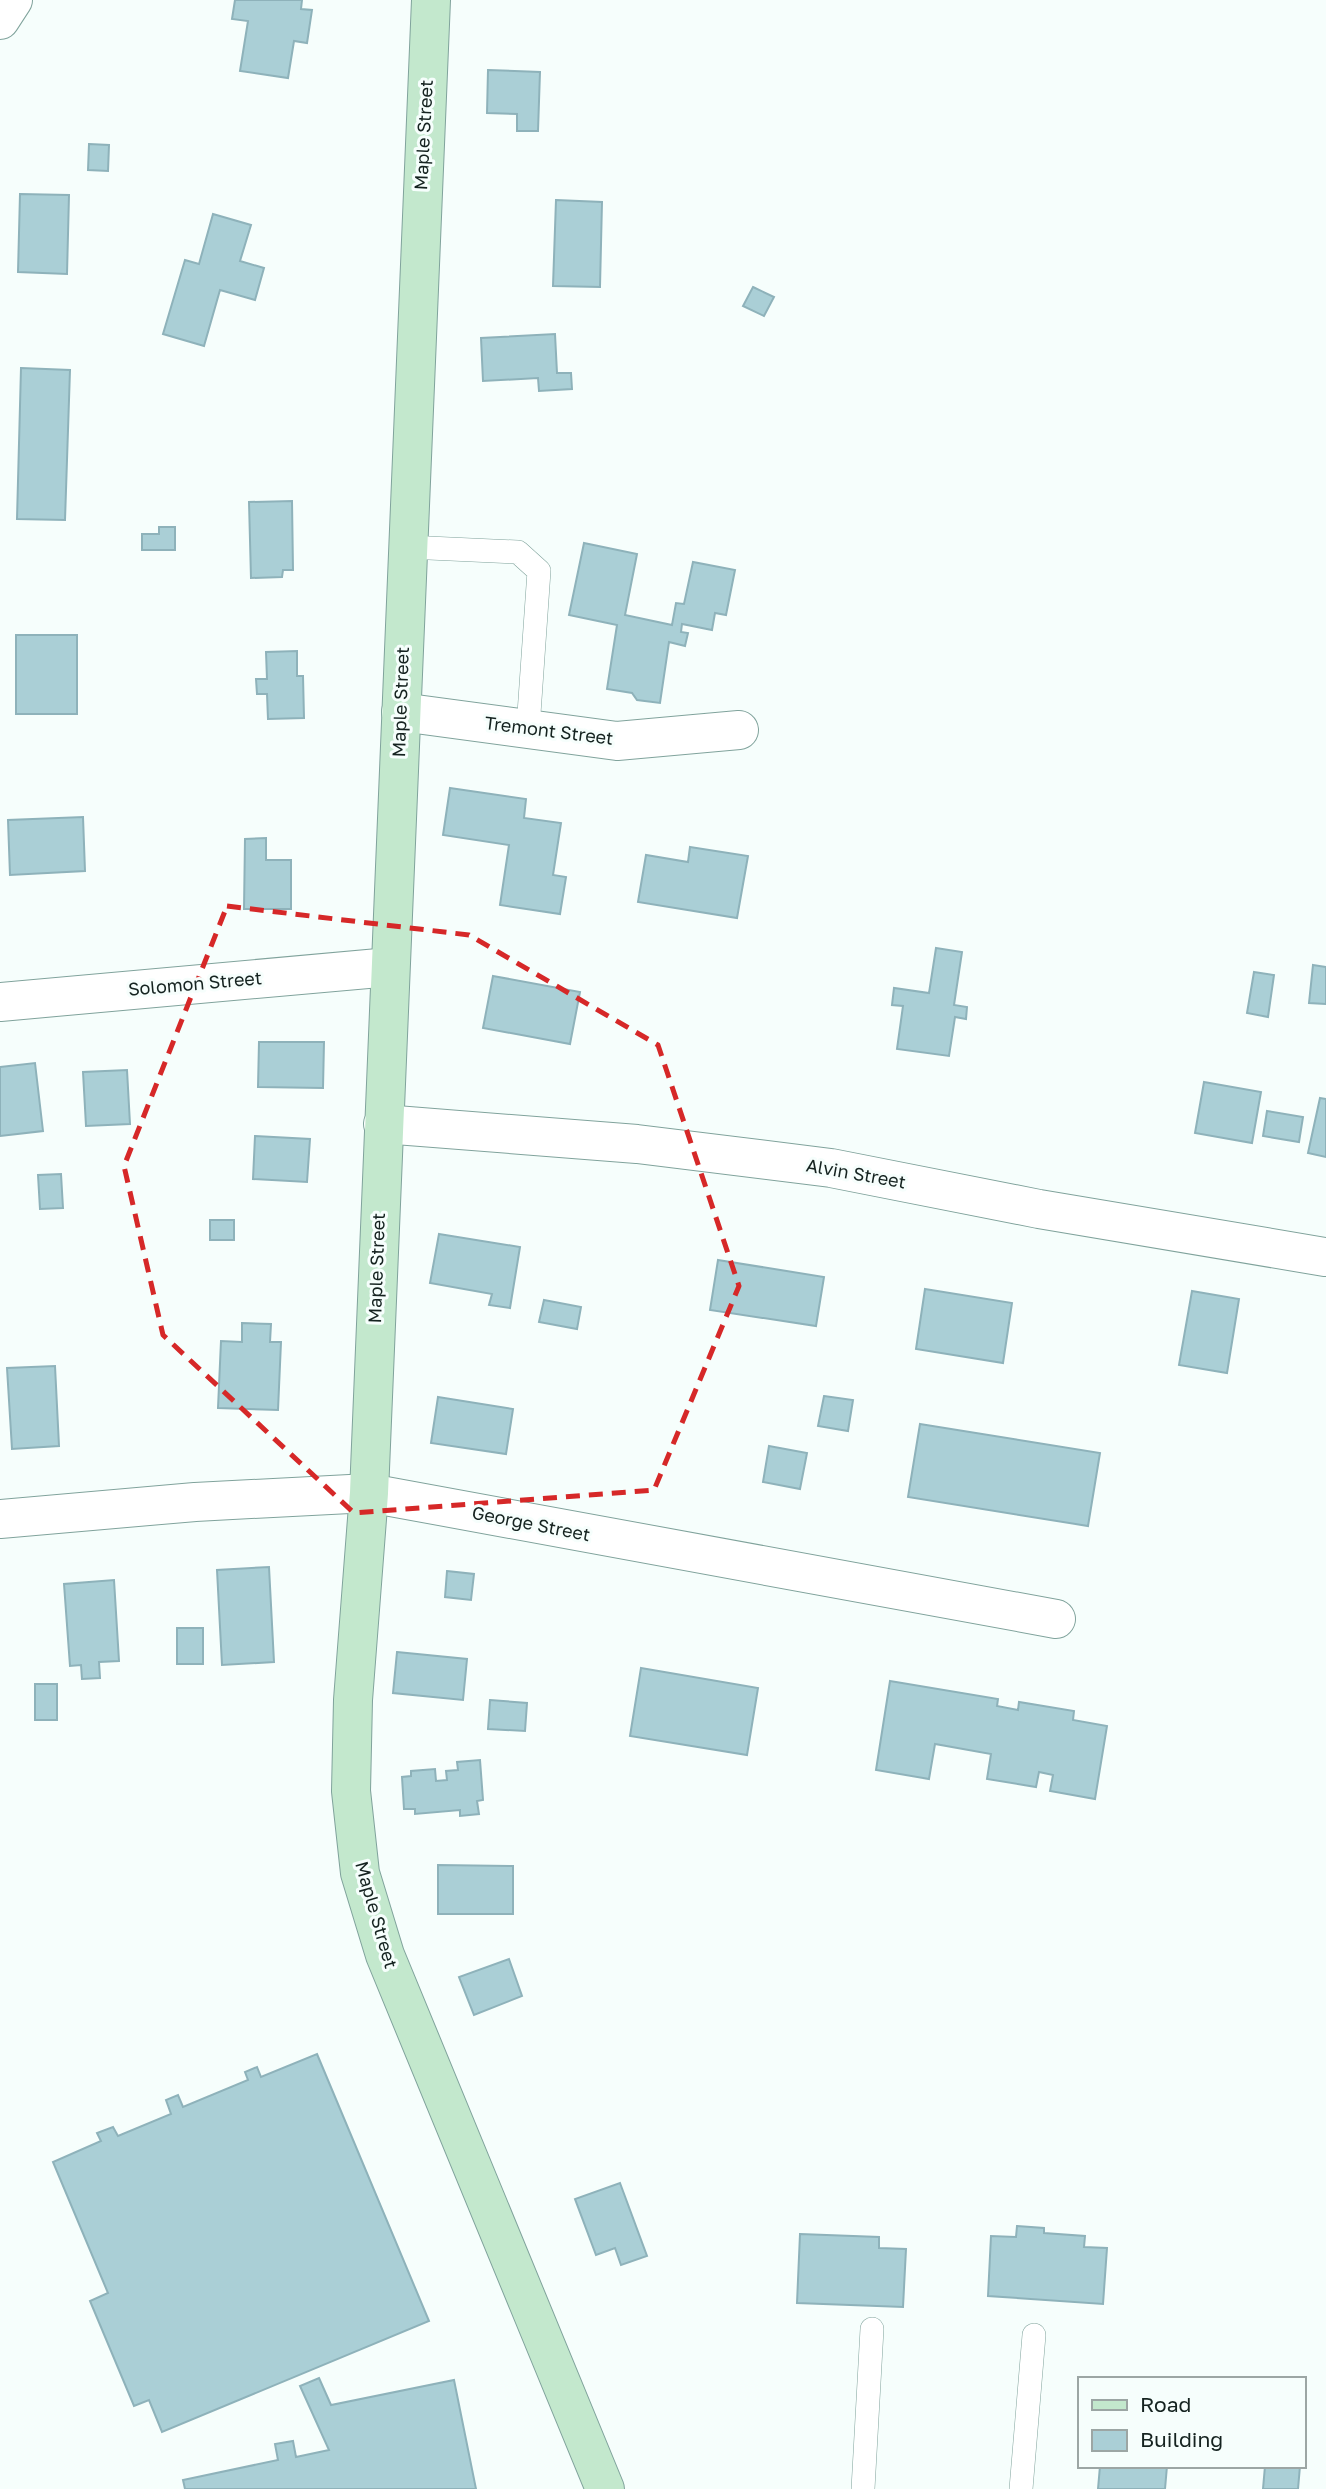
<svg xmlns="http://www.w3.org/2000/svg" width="1326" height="2489" viewBox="0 0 1326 2489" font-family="'Golos Text',sans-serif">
	<rect width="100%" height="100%" fill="#f6fefc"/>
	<g fill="#aacfd6" stroke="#8eb2ba" stroke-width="2">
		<polygon points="235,0 302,0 301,9 312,10 307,43 294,41 288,78 240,71 248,21 232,19"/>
		<polygon points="488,70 540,72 538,131 517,131 517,114 487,113"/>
		<polygon points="89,144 109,145 108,171 88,170"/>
		<polygon points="20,194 69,195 67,274 18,272"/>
		<polygon points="556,200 602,202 600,287 553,286"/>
		<polygon points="213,214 251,225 240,261 264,268 255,300 220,290 204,346 163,334 185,260 199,264"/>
		<polygon points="753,287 774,297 764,316 743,306"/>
		<polygon points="555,334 557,373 571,373 572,389 539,391 538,378 483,381 481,338"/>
		<polygon points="21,368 70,370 65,520 17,519"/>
		<polygon points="292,501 293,570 283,570 282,577 251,578 249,502"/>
		<polygon points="159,527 175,527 175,550 142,550 142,534 159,534"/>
		<polygon points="584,543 637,554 625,615 672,625 676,603 684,604 693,562 735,570 726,615 715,613 712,630 682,624 681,632 688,633 685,646 669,642 660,703 637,700 632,693 607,689 617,625 569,615"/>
		<rect x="16" y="635" width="61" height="79"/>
		<polygon points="297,651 297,676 303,676 304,718 268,719 267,694 257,694 256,679 267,679 266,652"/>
		<polygon points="450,788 526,799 524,818 561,823 553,875 566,877 560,914 500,905 509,845 443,835"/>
		<polygon points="83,817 85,871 10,875 8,820"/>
		<polygon points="266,838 266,860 291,860 291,909 244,909 245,839"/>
		<polygon points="690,847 748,856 737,918 638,902 646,855 688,862"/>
		<polygon points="936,948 962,952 954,1005 967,1007 966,1019 955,1017 949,1056 897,1049 903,1006 892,1005 894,988 929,993"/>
		<polygon points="1313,965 1326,967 1326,1004 1309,1003"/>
		<polygon points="1254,972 1274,975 1268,1017 1247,1013"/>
		<polygon points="493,976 580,992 570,1044 483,1028"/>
		<polygon points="259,1042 324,1042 323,1088 258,1087"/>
		<polygon points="35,1063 43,1131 0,1136 0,1067"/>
		<polygon points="127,1070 130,1124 86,1126 83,1072"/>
		<polygon points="1204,1082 1261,1092 1252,1143 1195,1133"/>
		<polygon points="1320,1098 1326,1099 1326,1157 1308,1153"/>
		<polygon points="1267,1111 1303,1117 1299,1142 1263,1136"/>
		<polygon points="255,1136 310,1139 307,1182 253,1179"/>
		<polygon points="61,1174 63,1208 40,1209 38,1175"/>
		<rect x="210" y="1220" width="24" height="20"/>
		<polygon points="439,1234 520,1247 510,1308 489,1305 492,1294 430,1283"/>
		<polygon points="718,1260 824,1277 816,1326 710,1310"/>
		<polygon points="925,1289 1012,1303 1003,1363 916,1349"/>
		<polygon points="1192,1291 1239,1299 1227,1373 1179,1365"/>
		<polygon points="544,1300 581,1307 577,1329 539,1322"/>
		<polygon points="242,1323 271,1324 270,1342 281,1342 278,1410 218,1408 221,1341 242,1342"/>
		<polygon points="55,1366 59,1446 12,1449 7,1368"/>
		<polygon points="824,1396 853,1400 848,1431 818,1426"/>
		<polygon points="438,1397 513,1409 506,1454 431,1443"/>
		<polygon points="920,1424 1100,1453 1088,1526 908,1497"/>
		<polygon points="769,1446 807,1453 800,1489 763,1482"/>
		<polygon points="269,1567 274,1662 222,1665 217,1570"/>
		<polygon points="447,1571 474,1574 471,1600 445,1597"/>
		<polygon points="114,1580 119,1661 99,1662 100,1678 82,1679 81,1665 70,1666 64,1584"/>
		<rect x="177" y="1628" width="26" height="36"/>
		<polygon points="397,1652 467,1659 463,1700 393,1693"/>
		<polygon points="641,1668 758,1688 747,1755 630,1736"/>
		<polygon points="890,1681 998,1699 997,1706 1018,1710 1019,1702 1074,1711 1073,1720 1107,1726 1095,1799 1050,1791 1053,1775 1039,1772 1036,1787 987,1779 991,1754 935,1744 929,1779 876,1770"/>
		<rect x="35" y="1684" width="22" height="36"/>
		<polygon points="490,1700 527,1703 525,1731 488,1729"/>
		<polygon points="480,1760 483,1800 477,1801 479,1814 460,1816 460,1810 415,1814 415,1809 404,1809 402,1777 411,1776 411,1771 435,1769 436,1781 447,1780 446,1771 458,1770 457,1762"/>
		<polygon points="438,1865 513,1866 513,1914 438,1914"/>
		<polygon points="509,1959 522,1996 474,2015 459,1977"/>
		<polygon points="317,2054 429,2321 162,2432 149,2400 134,2406 90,2301 108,2293 53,2162 101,2141 97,2133 113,2127 118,2136 171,2114 166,2100 178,2095 183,2107 248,2080 245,2072 257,2067 261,2077"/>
		<polygon points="620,2183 647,2256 621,2265 615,2248 596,2255 575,2199"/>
		<polygon points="1017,2226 1044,2228 1044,2233 1085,2236 1084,2247 1107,2248 1103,2304 988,2296 991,2236 1016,2237"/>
		<polygon points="800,2234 879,2237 879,2248 906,2249 903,2307 797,2303"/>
		<polygon points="319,2378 331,2405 454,2380 476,2489 185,2489 183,2480 278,2460 275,2444 293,2441 296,2457 329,2450 300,2386"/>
		<polygon points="1100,2466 1167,2466 1165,2489 1098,2489"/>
		<polygon points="1265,2466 1300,2466 1298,2489 1263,2489"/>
	</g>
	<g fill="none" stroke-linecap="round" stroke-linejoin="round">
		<defs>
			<g id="service">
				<polyline points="407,547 518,552 539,571 528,728"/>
				<polyline points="863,2489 872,2329"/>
				<polyline points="1021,2489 1034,2335"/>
			</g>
			<g id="minor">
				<polyline points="0,20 13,0"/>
				<polyline points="401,712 617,741 739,730"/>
				<polyline points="0,1002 390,967"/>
				<polyline points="383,1124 637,1144 831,1168 1039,1209 1325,1257"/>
				<polyline points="0,1519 195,1502 369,1493 1056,1619"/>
			</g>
			<polyline id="secondary" points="431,0 369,1493 353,1700 351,1791 360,1873 385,1955 605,2489"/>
		</defs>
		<use href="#service" stroke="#80a39c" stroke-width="24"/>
		<use href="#minor" stroke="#80a39c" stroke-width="40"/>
		<use href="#secondary" stroke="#80a39c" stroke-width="40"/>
		<use href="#service" stroke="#fff" stroke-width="23"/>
		<use href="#minor" stroke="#fff" stroke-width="38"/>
		<use href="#secondary" stroke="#c3e8cd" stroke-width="38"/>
	</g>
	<path fill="none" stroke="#d62828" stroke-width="5" stroke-dasharray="14 9" stroke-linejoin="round" d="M227,906L469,935L658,1045L739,1286L654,1490L354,1513L163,1335L124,1166Z"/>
	<g text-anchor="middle" stroke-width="6" stroke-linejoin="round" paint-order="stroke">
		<g font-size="18" fill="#152320" stroke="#f6fefc">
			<text transform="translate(424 135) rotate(-87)" y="6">Maple Street</text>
			<text transform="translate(401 702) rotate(-88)" y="6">Maple Street</text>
			<text transform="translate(549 731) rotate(7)" y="6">Tremont Street</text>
			<text transform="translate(195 984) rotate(-5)" y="6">Solomon Street</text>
			<text transform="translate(856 1174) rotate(10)" y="6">Alvin Street</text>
			<text transform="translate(377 1268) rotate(-88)" y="6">Maple Street</text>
			<text transform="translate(531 1524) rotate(11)" y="6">George Street</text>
			<text transform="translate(376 1915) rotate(74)" y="6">Maple Street</text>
		</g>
	</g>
	<rect x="1078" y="2377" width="228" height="91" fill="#f6fefc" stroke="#9ca6a4" stroke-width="2"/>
	<rect x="1092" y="2400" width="35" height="10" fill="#c3e8cd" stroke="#9ca6a4" stroke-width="2"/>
	<text x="1140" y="2412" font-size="21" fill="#152320">Road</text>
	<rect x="1092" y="2430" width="35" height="21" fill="#aacfd6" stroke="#9ca6a4" stroke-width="2"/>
	<text x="1140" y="2447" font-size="21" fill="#152320">Building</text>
</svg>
